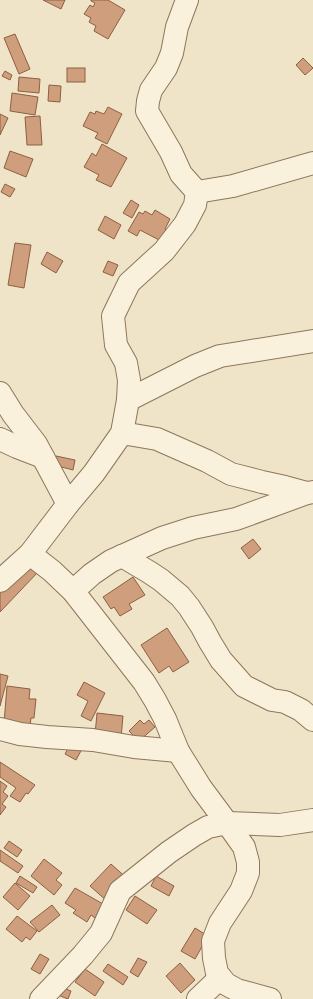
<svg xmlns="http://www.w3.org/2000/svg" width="313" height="999" viewBox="0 0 313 999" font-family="'Source Serif 4',serif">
	<rect width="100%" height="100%" fill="#f0e4c8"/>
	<g fill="#cf9f7d" stroke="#8d5f41">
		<polygon points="43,0 65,0 61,9"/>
		<polygon points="91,0 108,0 125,10 108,39 94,31 96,26 89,22 91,18 84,14 90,5 93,7 95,3 91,1"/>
		<polygon points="15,34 30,69 19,74 4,38"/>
		<polygon points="303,58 313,68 305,75 296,65"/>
		<rect x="67" y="68" width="18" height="14"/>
		<polygon points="5,71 12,75 10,80 2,76"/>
		<polygon points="19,77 40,79 39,93 18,91"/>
		<polygon points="49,85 61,86 60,102 48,101"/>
		<polygon points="12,93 38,97 35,115 10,111"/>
		<polygon points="108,107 122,114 107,144 95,138 98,133 83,126 90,112 95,114 96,111 104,114"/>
		<polygon points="0,114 8,118 0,135"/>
		<polygon points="40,116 42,145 27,145 25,117"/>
		<polygon points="102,144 127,158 111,187 96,180 99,175 84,167 92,153 96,156"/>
		<polygon points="10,151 33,159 26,177 4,168"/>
		<polygon points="5,184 15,189 10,197 1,192"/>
		<polygon points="131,200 139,205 132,218 123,213"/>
		<polygon points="155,210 170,219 165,229 167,230 161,241 140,230 137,236 128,231 139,212 143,214 145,211 152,215"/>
		<polygon points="105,216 121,225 114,239 98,230"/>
		<polygon points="15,243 31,245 24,288 8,285"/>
		<polygon points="47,252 63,261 56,273 41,264"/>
		<polygon points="108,261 118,265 113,276 103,272"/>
		<polygon points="56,456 75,460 73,470 54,465"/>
		<polygon points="253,539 261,549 249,559 241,548"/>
		<polygon points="28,561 39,571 0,612 0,591"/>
		<polygon points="133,577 145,595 129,604 132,609 120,616 114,607 111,609 103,597"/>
		<polygon points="167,628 189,662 173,672 169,666 159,673 141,645"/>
		<polygon points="0,674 8,676 0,706"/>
		<polygon points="84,682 105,693 91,721 81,716 88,701 77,695"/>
		<polygon points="7,686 30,689 29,699 36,699 34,718 31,718 30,726 4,723"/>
		<polygon points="97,713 123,716 121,738 95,735"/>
		<polygon points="140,720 144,724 149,720 155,727 139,741 129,731"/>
		<polygon points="71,743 82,749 76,760 65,754"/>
		<polygon points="0,762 35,785 28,794 26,793 20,802 10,796 16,788 0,777"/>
		<polygon points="0,781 7,786 3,792 8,796 2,804 6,807 0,815"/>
		<polygon points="9,841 22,850 17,857 4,848"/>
		<polygon points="0,850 23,866 18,873 0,861"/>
		<polygon points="44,859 62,873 56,880 62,885 54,895 31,876"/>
		<polygon points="111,864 129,880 108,902 90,886"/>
		<polygon points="20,876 37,887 33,893 16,883"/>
		<polygon points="156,876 174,886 169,896 151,886"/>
		<polygon points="15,883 30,896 18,910 3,897"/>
		<polygon points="75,888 103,904 95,918 91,915 87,922 73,913 76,910 65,903"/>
		<polygon points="135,896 157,910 147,924 126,910"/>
		<polygon points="52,905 60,915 39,932 30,922"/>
		<polygon points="17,916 37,931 30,940 26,937 22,942 6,929"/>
		<polygon points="195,928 208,936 195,959 181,951"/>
		<polygon points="40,954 49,959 40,974 31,969"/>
		<polygon points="138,958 147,962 138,977 130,972"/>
		<polygon points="180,963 195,980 181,993 166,976"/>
		<polygon points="108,964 128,977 123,985 103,971"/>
		<polygon points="85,969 104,982 95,996 75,982"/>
		<polygon points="61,987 71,991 68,999 58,995"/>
	</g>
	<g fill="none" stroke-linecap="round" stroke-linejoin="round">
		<defs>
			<g id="minor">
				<polyline points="197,192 233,186 313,163"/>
				<polyline points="0,393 13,414 36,444 68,504"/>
				<polyline points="128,400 195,366 220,356 239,353 313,341"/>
				<polyline points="122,433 157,439 207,461 231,474 262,482 285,487 307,493"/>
				<polyline points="0,439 17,447 43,457"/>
				<polyline points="30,554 52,571 73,591 144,682 155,700 165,719 178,751 201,788 227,823 244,847 248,862 248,873 241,891 220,923 213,941 214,958 217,973 226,984 237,990 270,999"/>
				<polyline points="122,556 149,572 161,580 180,596 189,607 202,627 210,642 221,660 244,686 272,700 285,702 301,710 313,720"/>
				<polyline points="0,581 30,554 68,504 94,473 122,433 128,400 129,380 126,363 116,345 113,316 129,283 164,251 185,224 195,205 197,192 181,174 171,152 147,111 148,101 151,90 166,68 172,53 177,27 187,0"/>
				<polyline points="73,591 92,574 111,561 162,538 193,528 236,519 307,493 313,492"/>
				<polyline points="0,729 20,734 47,737 93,740 134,747 178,751"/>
				<polyline points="41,999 83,955 101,933 120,891 169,852 194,835 208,827 227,823 280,825 313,820"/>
				<polyline points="198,999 220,978"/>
			</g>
		</defs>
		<use href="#minor" stroke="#8d765c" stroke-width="24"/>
		<use href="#minor" stroke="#faf1dc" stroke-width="22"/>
	</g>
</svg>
